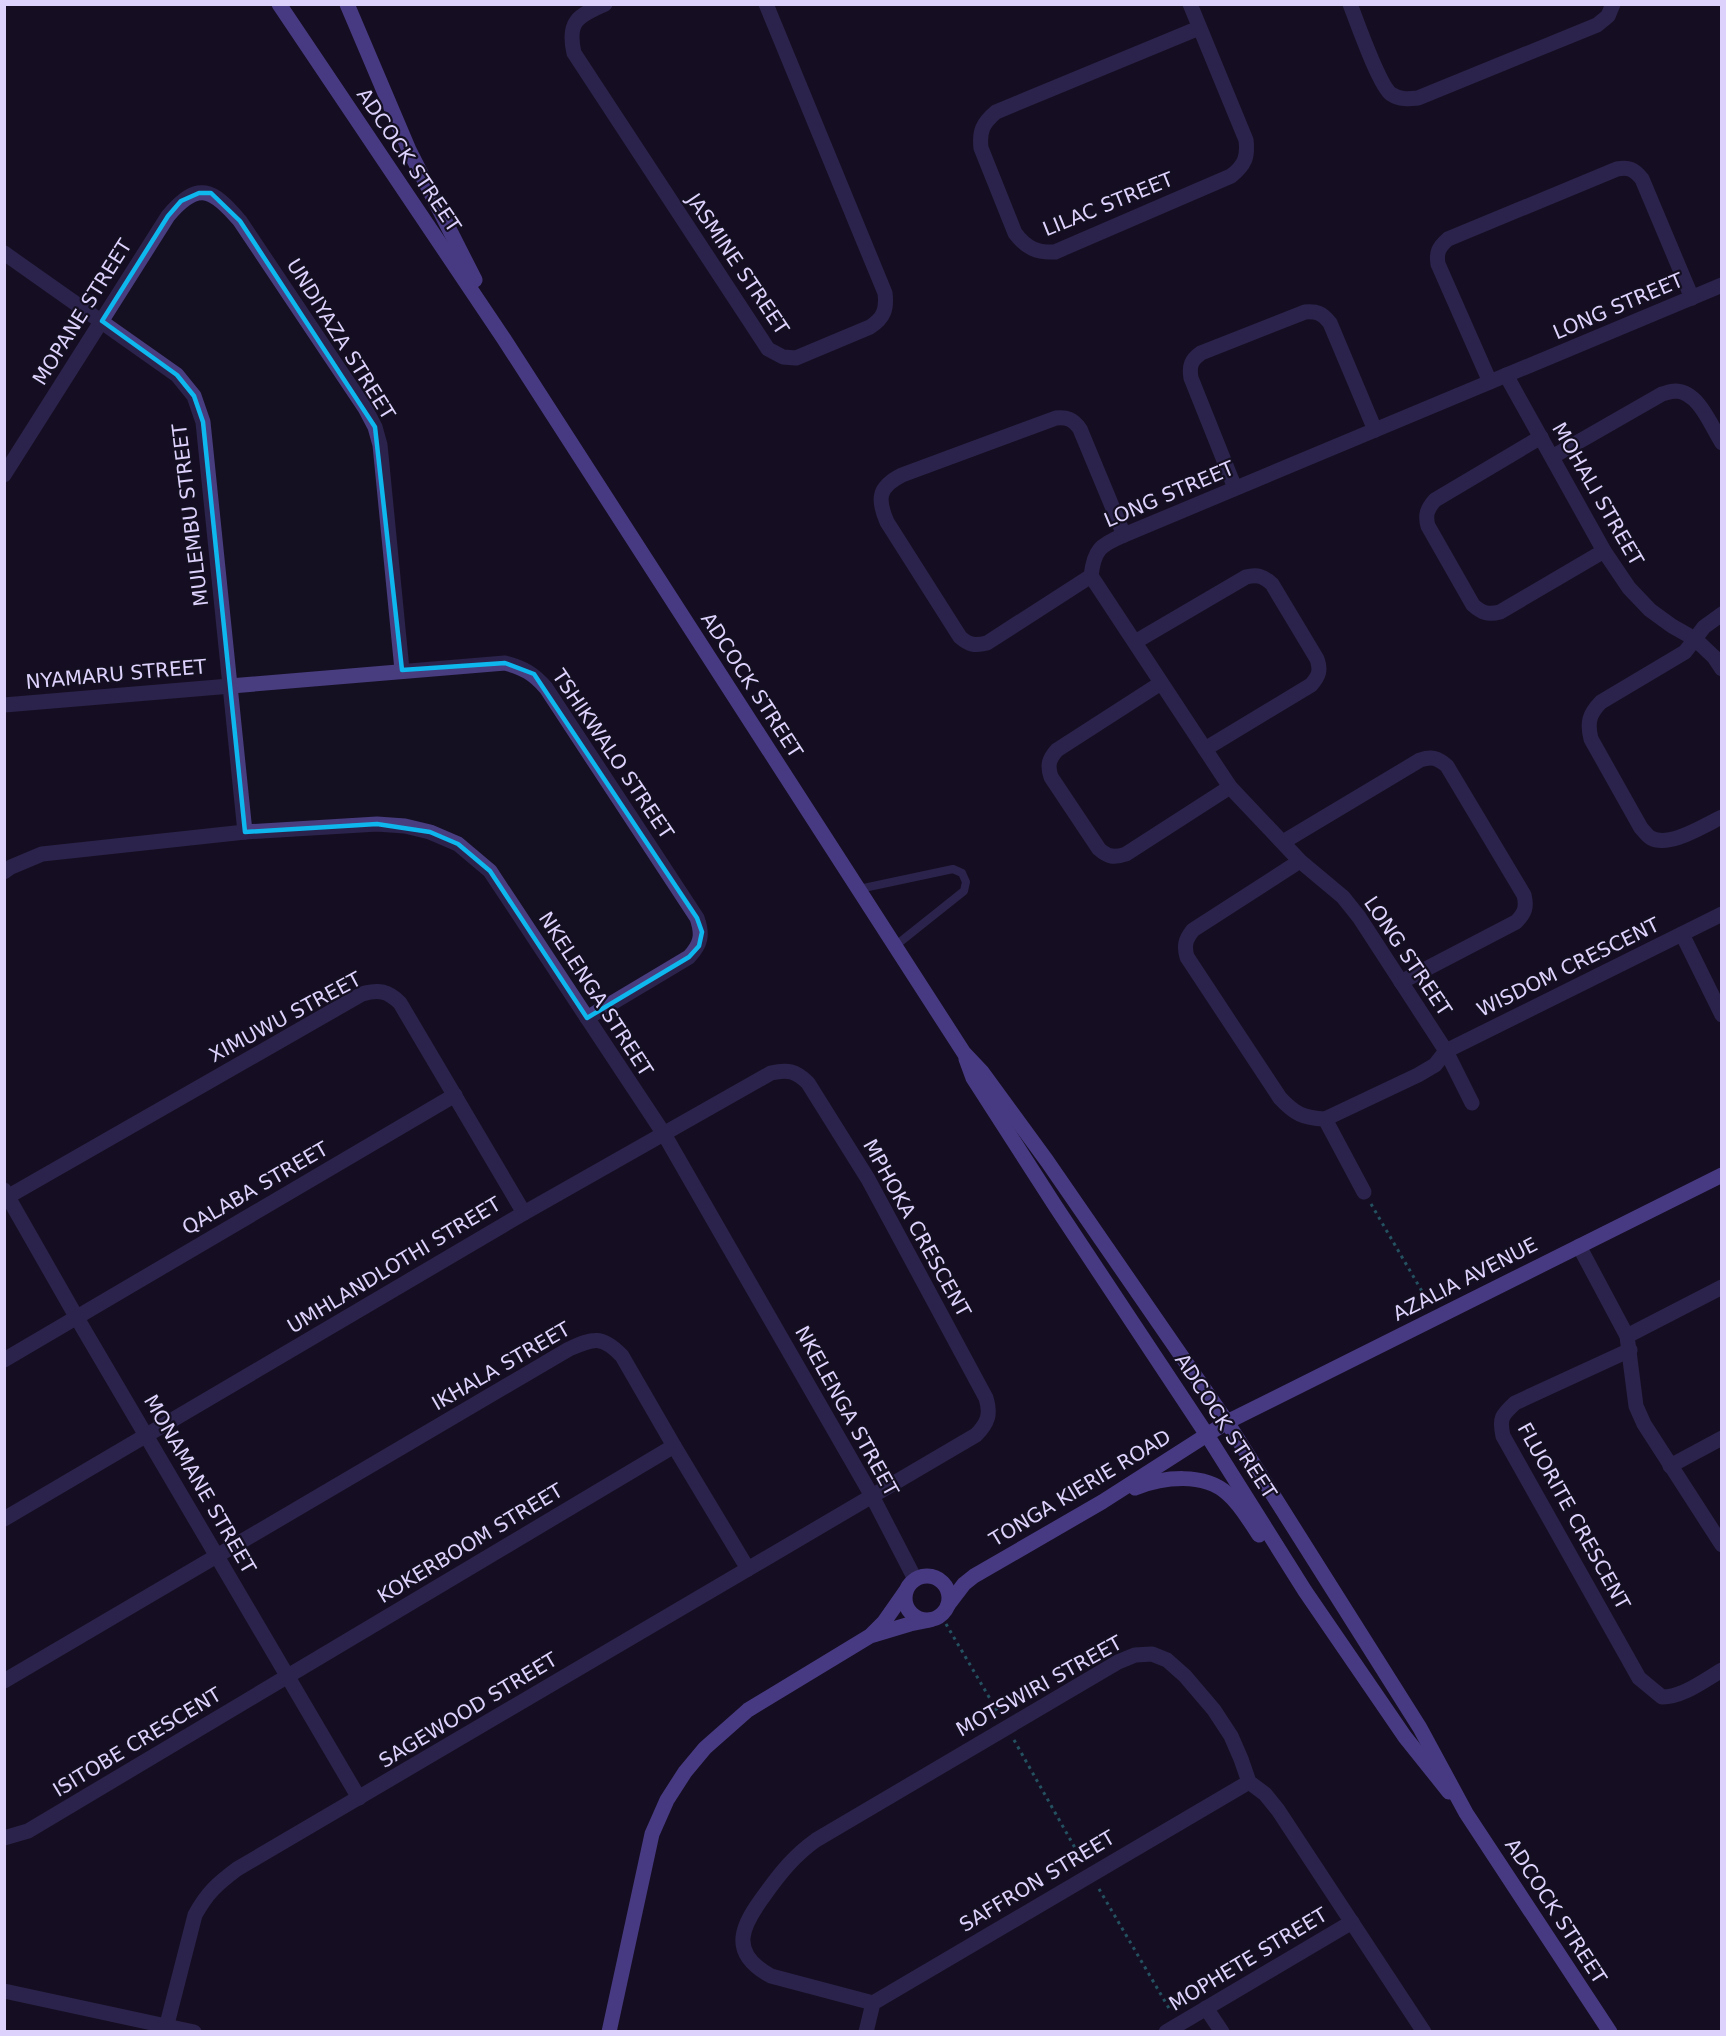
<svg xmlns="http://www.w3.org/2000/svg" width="1726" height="2036" viewBox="0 0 1726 2036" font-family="'DejaVu Sans',sans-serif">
	<rect width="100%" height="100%" fill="#150f22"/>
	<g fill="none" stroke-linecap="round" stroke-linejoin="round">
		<g stroke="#36a3ad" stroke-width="3" stroke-dasharray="3 4.5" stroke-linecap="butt">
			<polyline points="1371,1204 1430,1305"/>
			<polyline points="946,1624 999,1714"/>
			<polyline points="1014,1740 1083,1862"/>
			<polyline points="1099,1889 1170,2010"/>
		</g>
		<polyline stroke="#483d7e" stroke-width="8" points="859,889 953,869 962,873 966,882 964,891 895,946"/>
		<g stroke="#483d7e" stroke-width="15">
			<path d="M605,4C577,16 567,22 574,53L768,349L783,357L796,358L870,327C884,318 887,309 885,293L766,4"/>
			<path d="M1190,4L1246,140C1248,157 1245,165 1231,176L1055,252C1037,253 1026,248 1015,233L981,148C979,131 983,123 996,112L1199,28"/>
			<path d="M1350,4C1357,22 1379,85 1391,94C1400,100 1409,99 1418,98L1597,25L1608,16L1613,4"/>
			<polyline points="4,253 177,375 194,396 203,422 245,832"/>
			<polyline points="1506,375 1604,551 1629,588 1650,610 1672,626 1695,639 1714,657 1722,669"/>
			<path d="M1490,382L1438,264C1436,252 1439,247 1448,239L1617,169C1629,167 1634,169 1642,179L1692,298"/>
			<path d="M1541,437L1435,500C1427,509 1425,515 1428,526L1473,605C1482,613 1488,615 1500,612L1604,551"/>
			<path d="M1552,457L1662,394C1666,393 1671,391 1676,391C1699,392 1711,426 1722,443"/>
			<path d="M4,475L168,216C198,180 213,189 240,221L365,408L375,427L380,445L402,670"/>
			<path d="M1235,488L1191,378C1189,366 1191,360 1201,353L1305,312C1317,311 1322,313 1330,323L1375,430"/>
			<path d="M1091,576L987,643C975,646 969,645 960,637L887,522C877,499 878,487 902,475L1056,418C1067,417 1073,419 1080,429L1124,535"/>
			<path d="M1722,614L1704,627L1685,652L1601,702C1589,714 1587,723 1591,739L1641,828C1644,831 1647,836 1651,838C1670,848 1704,825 1722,817"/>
			<path d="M1135,642L1246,577C1257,574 1263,576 1272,584L1317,659C1321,670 1319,676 1311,685L1205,749"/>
			<path d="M1161,683L1057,750C1049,759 1047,765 1051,777L1099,849C1108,857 1114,858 1126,854L1230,787"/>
			<path d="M4,705L505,663C524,668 534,674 546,688L697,918C703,935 701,944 689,957L587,1018"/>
			<path d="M1283,842L1420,760C1432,756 1438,758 1447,766L1524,895C1527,907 1525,913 1516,922L1401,982"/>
			<path d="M1300,861L1193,930C1185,940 1184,946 1187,957L1280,1098C1295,1114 1303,1118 1325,1119L1418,1075L1435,1065L1446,1051L1722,914"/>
			<polyline points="4,872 11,867 42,854 245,832 377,824 405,826 430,832 458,844 490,871 664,1134 872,1496 915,1579"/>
			<polyline points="1682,934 1722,1015"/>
			<path d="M1472,1103L1446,1051L1359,917L1343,897L1300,861L1230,787L1091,576C1094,550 1100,545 1124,535L1722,285"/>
			<polyline points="1325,1119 1364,1192"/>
			<polyline points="4,1190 77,1318 359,1798"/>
			<path d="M9,1196L362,994C379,989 388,991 400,1003L524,1213"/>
			<polyline points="1579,1246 1627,1336 1636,1406 1644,1424 1722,1545"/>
			<polyline points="1627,1336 1722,1287"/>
			<path d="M1630,1350L1515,1403C1502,1415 1499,1418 1503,1436L1639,1678L1662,1697C1683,1697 1703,1681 1722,1670"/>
			<polyline points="4,1360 455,1095"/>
			<polyline points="1670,1466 1722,1438"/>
			<path d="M4,1519L524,1213L771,1073C788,1069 796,1071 808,1083L868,1179L986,1398C991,1414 988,1423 976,1435L237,1869C217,1884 207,1893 195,1915L165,2032"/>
			<path d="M4,1681L569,1349C594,1338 602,1335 622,1356L674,1446L748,1569"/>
			<polyline points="4,1838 28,1831 674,1446"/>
			<polyline points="4,1991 194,2032"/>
			<path d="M873,2003L771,1976C727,1952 742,1925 766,1893C781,1872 795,1855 816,1840L1118,1662L1135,1655L1152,1654L1167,1660L1185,1676L1214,1710L1231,1736L1241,1759L1249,1782L1265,1794L1278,1810L1424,2032"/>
			<polyline points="1206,2008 1222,2032"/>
			<polyline points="866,2032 873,2003 1249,1782"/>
			<polyline points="1166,2032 1352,1922"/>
		</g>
		<g stroke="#866ff6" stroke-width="15">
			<polyline points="279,4 504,339 964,1053 982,1072 1047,1161 1227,1422 1420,1728 1466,1813 1610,2032"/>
			<polyline points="347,4 409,150 475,280"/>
			<polyline points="966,1059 973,1078 1056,1207 1207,1435 1305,1591 1405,1737 1449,1792"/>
			<path d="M1135,1488C1163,1477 1204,1472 1228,1494C1241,1505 1250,1522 1259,1535"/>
			<circle cx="927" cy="1598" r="22"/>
			<polyline points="948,1605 964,1584 974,1576 1102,1502 1227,1422 1722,1175"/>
			<polyline points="872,1634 884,1622 905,1592"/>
			<polyline points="609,2032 652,1834 667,1800 685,1772 705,1748 748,1710 870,1636 910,1624 930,1620"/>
		</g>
	</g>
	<path d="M0 0H1726V2036H0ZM199,193H211L240,221L375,427L402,670L505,663L534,674L697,918L702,932L699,946L689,957L587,1018L490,871L458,844L430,832L377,824L245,832L203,422L194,396L177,375L102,321L168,216L181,201Z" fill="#150f22" fill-opacity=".55" fill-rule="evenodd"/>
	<path fill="none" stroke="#0eb7ed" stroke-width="4.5" stroke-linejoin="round" d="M199,193H211L240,221L375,427L402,670L505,663L534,674L697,918L702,932L699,946L689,957L587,1018L490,871L458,844L430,832L377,824L245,832L203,422L194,396L177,375L102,321L168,216L181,201Z"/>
	<g text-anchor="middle" stroke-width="4.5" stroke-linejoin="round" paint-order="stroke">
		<g font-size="20" fill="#ddd2fc" stroke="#150f22">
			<text transform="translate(409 160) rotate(56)" y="7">ADCOCK STREET</text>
			<text transform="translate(1108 204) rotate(-22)" y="7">LILAC STREET</text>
			<text transform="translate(738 264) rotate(56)" y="7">JASMINE STREET</text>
			<text transform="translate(1618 306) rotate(-23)" y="7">LONG STREET</text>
			<text transform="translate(82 312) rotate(-58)" y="7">MOPANE STREET</text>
			<text transform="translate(341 339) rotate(58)" y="7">UNDIYAZA STREET</text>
			<text transform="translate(1169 494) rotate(-23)" y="7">LONG STREET</text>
			<text transform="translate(1598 494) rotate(60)" y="7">MOHALI STREET</text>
			<text transform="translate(190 515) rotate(-97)" y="7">MULEMBU STREET</text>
			<text transform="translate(116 674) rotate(-5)" y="7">NYAMARU STREET</text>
			<text transform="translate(752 685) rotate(57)" y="7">ADCOCK STREET</text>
			<text transform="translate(613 754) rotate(56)" y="7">TSHIKWALO STREET</text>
			<text transform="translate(1408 956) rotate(56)" y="7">LONG STREET</text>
			<text transform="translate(1568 967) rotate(-26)" y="7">WISDOM CRESCENT</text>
			<text transform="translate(596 994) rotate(57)" y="7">NKELENGA STREET</text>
			<text transform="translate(285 1017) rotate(-28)" y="7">XIMUWU STREET</text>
			<text transform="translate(255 1188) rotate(-30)" y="7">QALABA STREET</text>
			<text transform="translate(917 1228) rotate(61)" y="7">MPHOKA CRESCENT</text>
			<text transform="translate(394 1265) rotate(-31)" y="7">UMHLANDLOTHI STREET</text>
			<text transform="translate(1465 1279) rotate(-27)" y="7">AZALIA AVENUE</text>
			<text transform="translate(501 1366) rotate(-30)" y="7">IKHALA STREET</text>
			<text transform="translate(847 1411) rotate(61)" y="7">NKELENGA STREET</text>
			<text transform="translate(1226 1426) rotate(57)" y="7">ADCOCK STREET</text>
			<text transform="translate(200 1484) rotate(60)" y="7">MONAMANE STREET</text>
			<text transform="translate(1080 1488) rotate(-31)" y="7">TONGA KIERIE ROAD</text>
			<text transform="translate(1574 1516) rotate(61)" y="7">FLUORITE CRESCENT</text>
			<text transform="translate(470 1543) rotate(-31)" y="7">KOKERBOOM STREET</text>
			<text transform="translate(1039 1686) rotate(-29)" y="7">MOTSWIRI STREET</text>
			<text transform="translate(468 1710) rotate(-31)" y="7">SAGEWOOD STREET</text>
			<text transform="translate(137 1742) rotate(-31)" y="7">ISITOBE CRESCENT</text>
			<text transform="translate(1037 1881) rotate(-31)" y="7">SAFFRON STREET</text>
			<text transform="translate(1556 1911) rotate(57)" y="7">ADCOCK STREET</text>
			<text transform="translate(1248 1959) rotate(-31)" y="7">MOPHETE STREET</text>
		</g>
	</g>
	<rect width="1726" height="2036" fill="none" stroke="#ddd2fc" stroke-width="12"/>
</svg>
